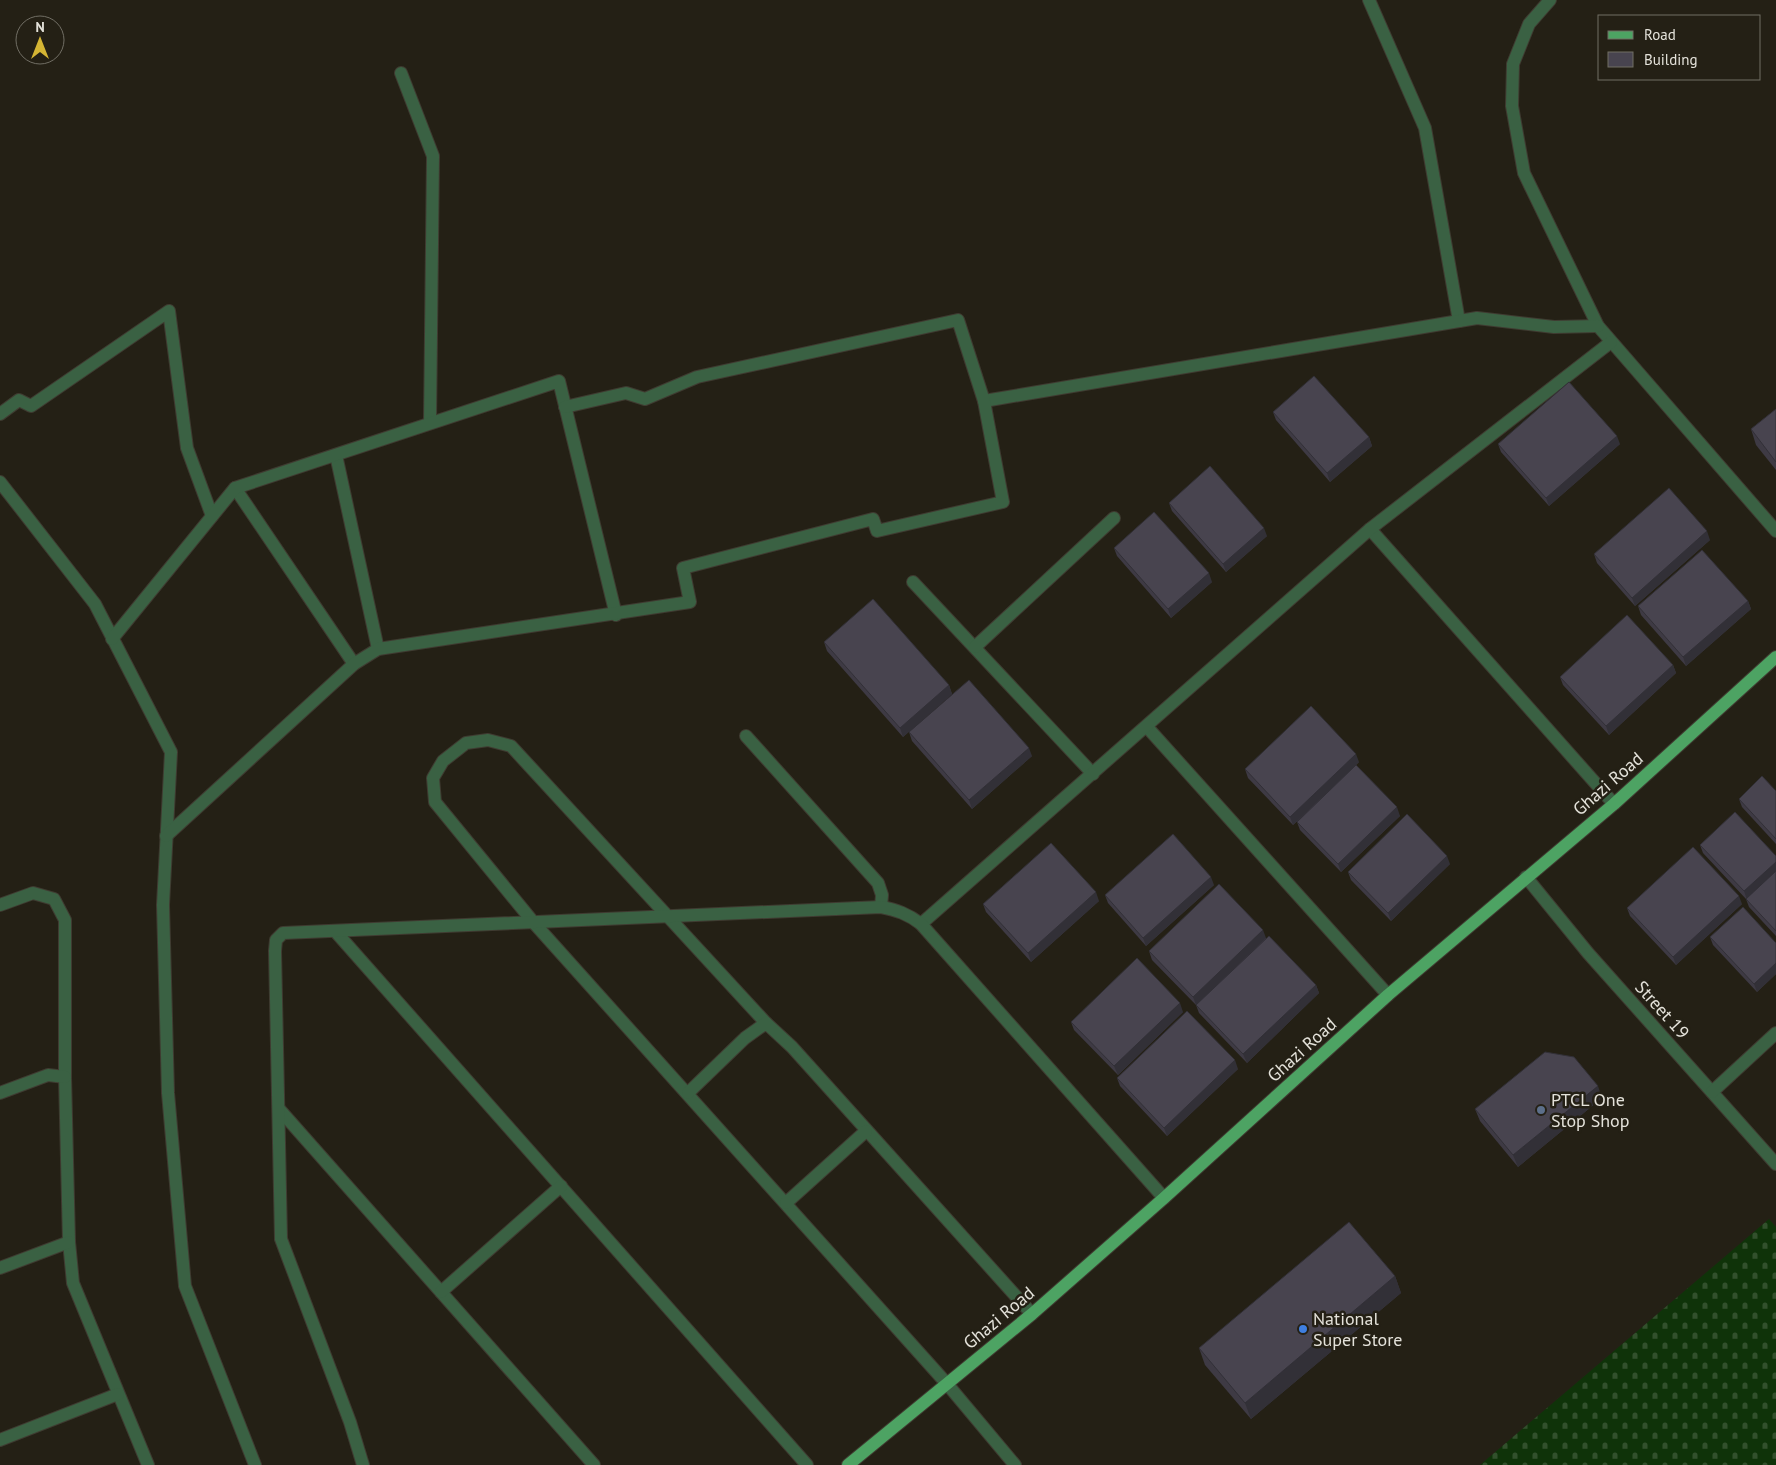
<svg xmlns="http://www.w3.org/2000/svg" width="1776" height="1465" viewBox="0 0 1776 1465" font-family="'PT Sans',sans-serif">
	<defs>
		<pattern id="cemetery-stones" width="16" height="16" patternUnits="userSpaceOnUse" patternTransform="scale(1.25)"><rect width="16" height="16" fill="#0f3309"/><path d="M2 7V4a2 2 0 0 1 4 0v3zM10 15v-3a2 2 0 0 1 4 0v3z" fill="#32502c"/></pattern>
	</defs>
	<rect width="100%" height="100%" fill="#242015"/>
	<polygon fill="url(#cemetery-stones)" points="1769,1219 1776,1227 1776,1465 1480,1465"/>
	<g fill="none" stroke-linecap="round" stroke-linejoin="round">
		<defs>
			<g id="minor">
				<polyline points="1369,0 1425,128 1459,321"/>
				<polyline points="1550,0 1529,24 1513,64 1512,106 1524,173 1598,326 1776,531"/>
				<polyline points="401,73 433,156 430,423"/>
				<polyline points="984,401 1477,318 1554,327 1598,326"/>
				<polyline points="0,414 19,400 31,406 169,311 187,448 212,516"/>
				<polyline points="336,455 378,649"/>
				<polyline points="0,482 95,604 171,752 163,905 168,1093 185,1286 255,1465"/>
				<polyline points="235,488 354,664"/>
				<polyline points="1370,529 1614,804"/>
				<polyline points="913,582 1093,774"/>
				<polyline points="112,639 235,488 559,381 616,615"/>
				<polyline points="975,647 1114,518"/>
				<polyline points="1147,727 1388,995"/>
				<polyline points="746,736 878,883 882,895 881,907"/>
				<polyline points="166,836 354,664 378,649 690,602 683,568 873,519 877,531 1003,502 984,401 958,320 697,377 645,399 626,393 565,407"/>
				<polyline points="1526,877 1588,953 1776,1164"/>
				<polyline points="0,905 33,893 54,899 65,920 65,1077 69,1242 73,1283 148,1465"/>
				<polyline points="921,924 1370,529 1611,342"/>
				<polyline points="335,931 807,1465"/>
				<polyline points="766,1023 511,746 488,740 466,743 443,761 433,778 435,802 534,923 948,1385 1015,1465"/>
				<polyline points="1712,1092 1776,1033"/>
				<polyline points="0,1093 48,1075 65,1077"/>
				<polyline points="688,1093 745,1038 766,1023 792,1047 1032,1314"/>
				<polyline points="279,1109 594,1465"/>
				<polyline points="786,1203 866,1131"/>
				<polyline points="0,1268 69,1242"/>
				<polyline points="441,1292 561,1186"/>
				<polyline points="0,1440 118,1394"/>
				<path d="M363,1465L350,1422L281,1239L275,951L276,940L283,933L881,907C897,910 908,914 921,924L1164,1198"/>
			</g>
			<polyline id="major" points="848,1465 1032,1314 1164,1198 1388,995 1614,804 1776,657"/>
		</defs>
		<use href="#minor" stroke="#3f3b31" stroke-width="14"/>
		<use href="#major" stroke="#3f3b31" stroke-width="14"/>
		<use href="#minor" stroke="#3a6143" stroke-width="12"/>
		<use href="#major" stroke="#4da363" stroke-width="12"/>
	</g>
	<g fill="#3e3a44">
		<polygon points="1776,409 1776,470 1756,445 1751,429"/>
		<polygon points="1273,412 1369,437 1372,446 1330,482 1276,420"/>
		<polygon points="1498,444 1620,444 1549,506 1501,452"/>
		<polygon points="1169,503 1267,536 1226,572 1172,511"/>
		<polygon points="1710,540 1635,606 1597,563 1594,554"/>
		<polygon points="1114,548 1212,582 1171,618 1117,556"/>
		<polygon points="1748,601 1751,609 1686,666 1641,615 1638,606"/>
		<polygon points="824,642 949,685 952,694 903,737 827,651"/>
		<polygon points="1673,665 1676,673 1609,735 1563,685 1560,677"/>
		<polygon points="909,732 1032,756 972,809 912,741"/>
		<polygon points="1359,762 1356,765 1400,816 1341,872 1300,830 1297,822 1313,807 1293,825 1248,778 1245,769"/>
		<polygon points="1776,791 1776,844 1742,807 1739,799"/>
		<polygon points="1700,845 1776,856 1776,936 1749,907 1746,899 1703,853"/>
		<polygon points="1450,864 1391,921 1351,880 1348,872"/>
		<polygon points="1214,885 1146,946 1108,903 1105,895"/>
		<polygon points="1099,901 1031,962 986,912 983,904"/>
		<polygon points="1742,904 1676,965 1630,916 1627,908"/>
		<polygon points="1710,937 1776,943 1776,974 1757,992 1713,945"/>
		<polygon points="1266,938 1316,985 1319,993 1247,1063 1199,1013 1196,1005 1152,960 1149,951"/>
		<polygon points="1183,1012 1118,1075 1074,1030 1071,1022"/>
		<polygon points="1238,1069 1167,1136 1120,1086 1117,1078"/>
		<polygon points="1602,1098 1518,1167 1480,1121 1475,1109"/>
		<polygon points="1395,1276 1401,1293 1251,1419 1205,1365 1199,1348"/>
	</g>
	<g fill="#323037">
		<polygon points="1617,436 1620,444 1549,506 1546,498"/>
		<polygon points="1369,437 1372,446 1330,482 1327,473"/>
		<polygon points="1264,528 1267,536 1226,572 1223,564"/>
		<polygon points="1707,531 1710,540 1635,606 1632,598"/>
		<polygon points="1209,573 1212,582 1171,618 1168,609"/>
		<polygon points="1748,601 1751,609 1686,666 1683,657"/>
		<polygon points="1673,665 1676,673 1609,735 1606,726"/>
		<polygon points="949,685 952,694 903,737 900,728"/>
		<polygon points="1029,748 1032,756 972,809 969,800"/>
		<polygon points="1356,754 1359,762 1293,825 1290,817"/>
		<polygon points="1397,807 1400,816 1341,872 1338,864"/>
		<polygon points="1447,856 1450,864 1391,921 1388,913"/>
		<polygon points="1776,862 1776,873 1747,900 1744,891"/>
		<polygon points="1211,877 1214,885 1146,946 1143,938"/>
		<polygon points="1096,892 1099,901 1031,962 1028,953"/>
		<polygon points="1739,896 1742,904 1676,965 1673,957"/>
		<polygon points="1263,930 1266,938 1196,1005 1193,997"/>
		<polygon points="1776,963 1776,974 1757,992 1754,984"/>
		<polygon points="1316,985 1319,993 1247,1063 1243,1054"/>
		<polygon points="1180,1003 1183,1012 1118,1075 1114,1066"/>
		<polygon points="1235,1060 1238,1069 1167,1136 1164,1128"/>
		<polygon points="1598,1086 1602,1098 1518,1167 1513,1155"/>
		<polygon points="1395,1276 1401,1293 1251,1419 1245,1403"/>
	</g>
	<g fill="#48444f" stroke="#323037">
		<polygon points="1314,376 1369,437 1327,473 1273,412"/>
		<polygon points="1569,382 1617,436 1546,498 1498,444"/>
		<polygon points="1776,409 1776,462 1751,429"/>
		<polygon points="1210,466 1264,528 1223,564 1169,503"/>
		<polygon points="1669,488 1707,531 1632,598 1594,554"/>
		<polygon points="1154,512 1209,573 1168,609 1114,548"/>
		<polygon points="1702,550 1748,601 1683,657 1638,606"/>
		<polygon points="873,599 949,685 900,728 824,642"/>
		<polygon points="1627,615 1673,665 1606,726 1560,677"/>
		<polygon points="969,680 1029,748 969,800 909,732"/>
		<polygon points="1311,706 1356,754 1290,817 1245,769"/>
		<polygon points="1356,765 1397,807 1338,864 1297,822"/>
		<polygon points="1762,776 1776,791 1776,839 1739,799"/>
		<polygon points="1735,812 1776,856 1776,862 1744,891 1700,845"/>
		<polygon points="1407,814 1447,856 1388,913 1348,872"/>
		<polygon points="1173,834 1211,877 1143,938 1105,895"/>
		<polygon points="1051,843 1096,892 1028,953 983,904"/>
		<polygon points="1693,847 1739,896 1673,957 1627,908"/>
		<polygon points="1776,871 1776,931 1746,899"/>
		<polygon points="1219,884 1263,930 1193,997 1149,951"/>
		<polygon points="1743,907 1776,943 1776,963 1754,984 1710,937"/>
		<polygon points="1269,936 1316,985 1243,1054 1196,1005"/>
		<polygon points="1137,958 1180,1003 1114,1066 1071,1022"/>
		<polygon points="1187,1011 1235,1060 1164,1128 1117,1078"/>
		<polygon points="1545,1052 1574,1057 1598,1086 1513,1155 1475,1109"/>
		<polygon points="1349,1222 1395,1276 1245,1403 1199,1348"/>
	</g>
	<circle fill="#5c6f8a" stroke="#242015" stroke-width="2" cx="1541" cy="1110" r="5"/>
	<circle fill="#3f7fe0" stroke="#242015" stroke-width="2" cx="1303" cy="1329" r="5"/>
	<g text-anchor="middle" stroke-width="5" stroke-linejoin="round" paint-order="stroke">
		<g font-size="18" fill="#e4e2da" stroke="#242015">
			<text transform="translate(1608 784) rotate(-41)" y="6">Ghazi Road</text>
			<text transform="translate(1662 1010) rotate(48)" y="6">Street 19</text>
			<text transform="translate(1302 1050) rotate(-42)" y="6">Ghazi Road</text>
			<text transform="translate(999 1318) rotate(-40)" y="6">Ghazi Road</text>
		</g>
		<g font-size="18" fill="#e4e2da" stroke="#242015" text-anchor="start">
			<text x="1551" y="1106">PTCL One<tspan x="1551" dy="21">Stop Shop</tspan></text>
			<text x="1313" y="1325">National<tspan x="1313" dy="21">Super Store</tspan></text>
		</g>
	</g>
	<rect x="1598" y="15" width="162" height="65" fill="#242015" stroke="#716e64"/>
	<rect x="1608" y="31" width="25" height="8" fill="#4da363" stroke="#716e64"/>
	<text x="1644" y="40" font-size="15" fill="#e4e2da">Road</text>
	<rect x="1608" y="52" width="25" height="15" fill="#48444f" stroke="#716e64"/>
	<text x="1644" y="65" font-size="15" fill="#e4e2da">Building</text>
	<g transform="translate(40 40)"><circle r="24" fill="#242015" stroke="#716e64"/>
	<path d="M0-4L9 19L0 12L-9 19Z" fill="#d5b534"/>
	<text y="-8" font-size="14" font-weight="bold" text-anchor="middle" fill="#e4e2da">N</text>
	</g>
</svg>
